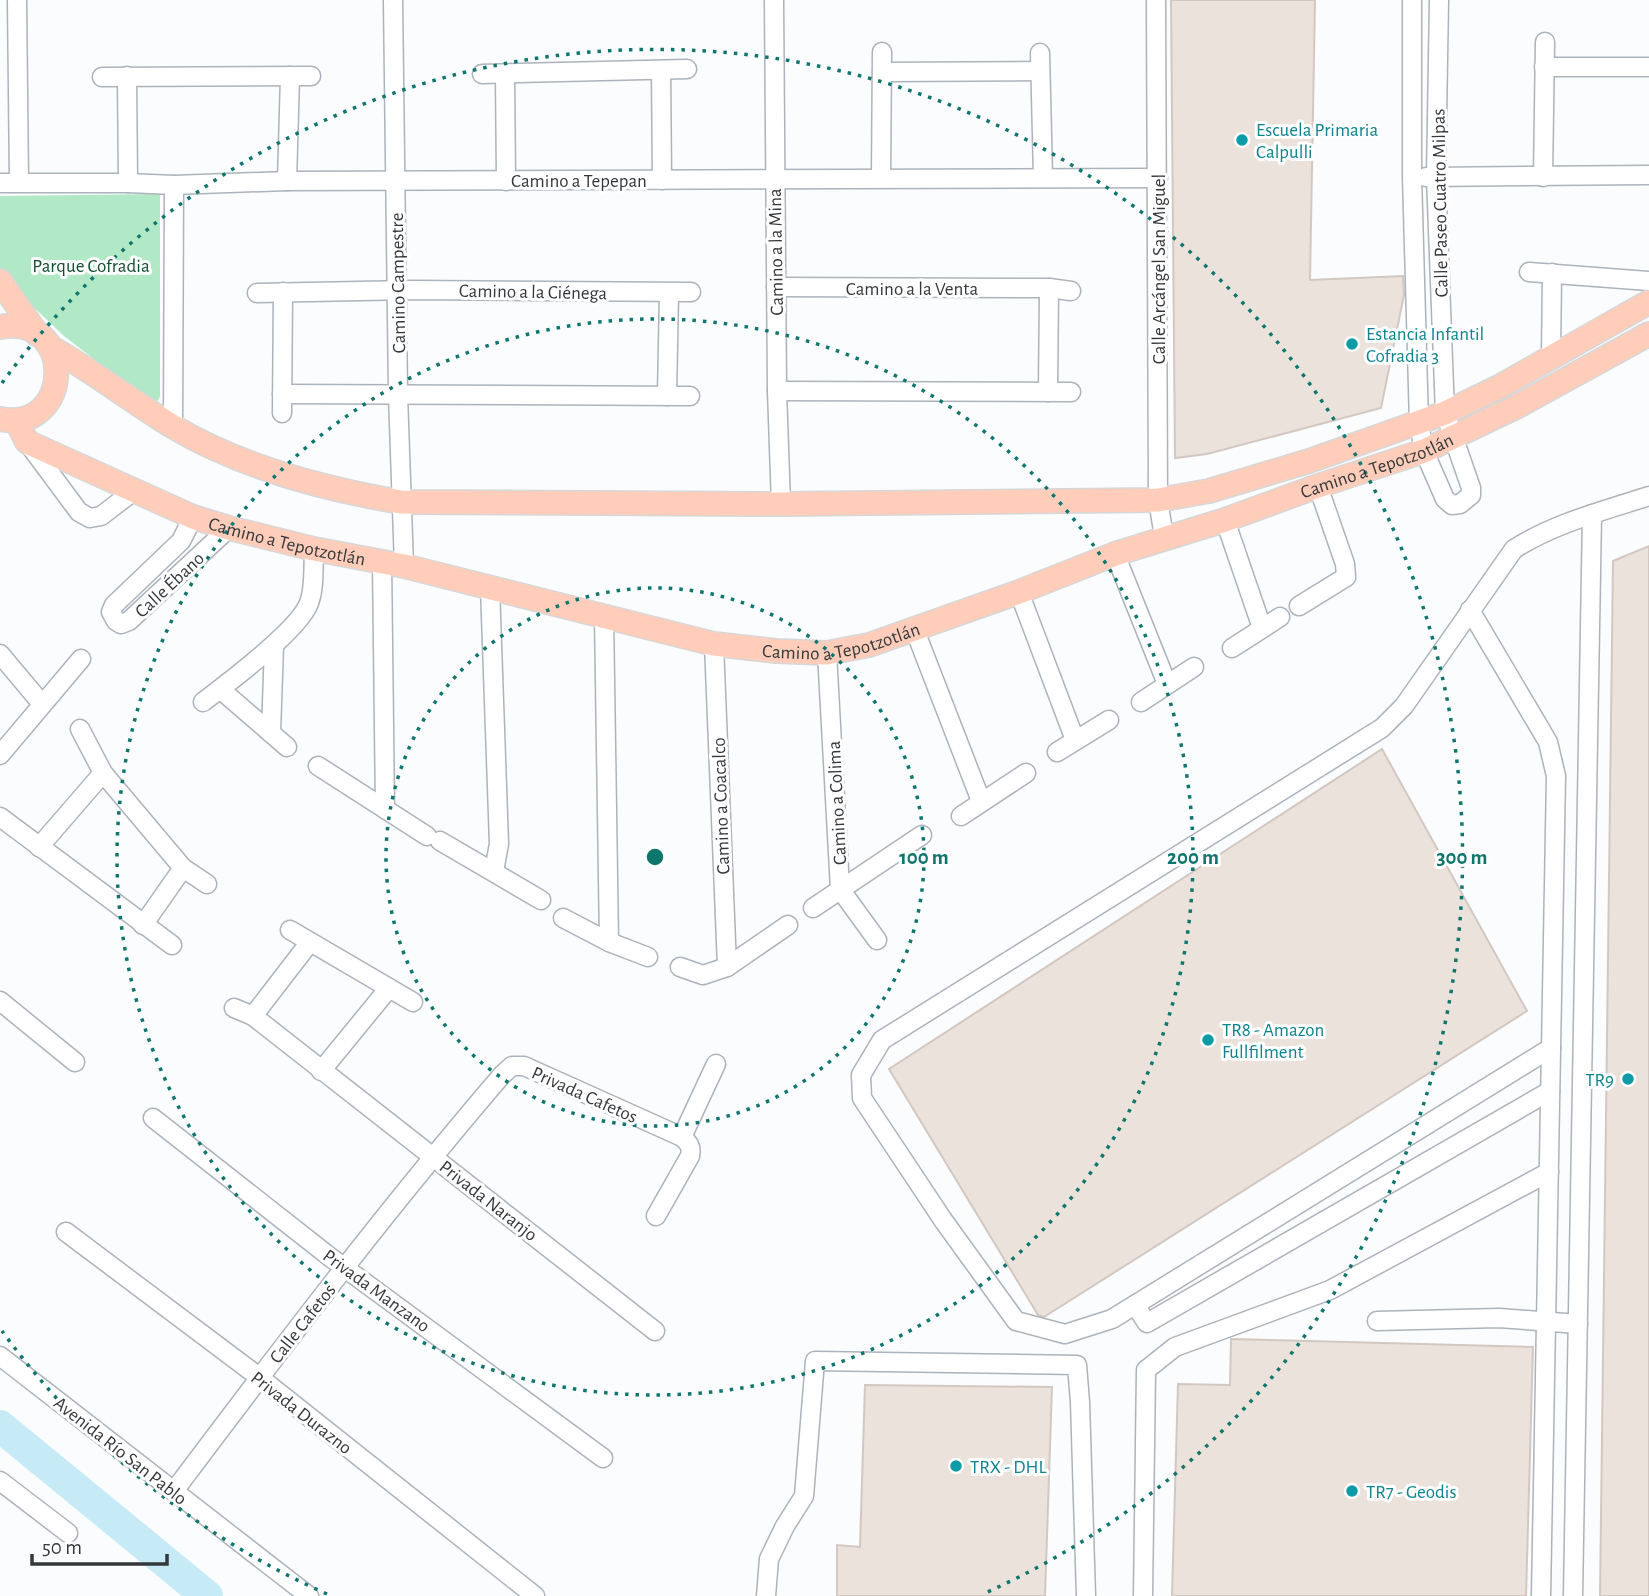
<svg xmlns="http://www.w3.org/2000/svg" width="1649" height="1596" viewBox="0 0 1649 1596" font-family="'Alegreya Sans',sans-serif">
	<rect width="100%" height="100%" fill="#fafcfe"/>
	<polygon fill="#b1e8c5" points="160,194 160,396 158,401 142,396 64,336 24,298 0,268 0,196"/>
	<g fill="none" stroke-linecap="round" stroke-linejoin="round">
		<polyline stroke="#c7ebf6" stroke-width="32" points="0,1426 207,1596"/>
	</g>
	<g fill="#ece2dc" stroke="#d2c8c1" stroke-width="2">
		<polygon points="1171,0 1315,0 1310,280 1403,276 1404,295 1381,408 1207,454 1175,458"/>
		<polygon points="1649,546 1649,1596 1600,1596 1613,561"/>
		<polygon points="1382,749 1527,1011 1044,1317 1038,1315 889,1069"/>
		<polygon points="1231,1339 1533,1347 1526,1596 1172,1596 1178,1384 1230,1385"/>
		<polygon points="865,1385 1052,1387 1045,1596 837,1596 837,1545 860,1547"/>
	</g>
	<g fill="none" stroke-linecap="round" stroke-linejoin="round">
		<defs>
			<g id="minor">
				<polyline points="17,0 19,182"/>
				<polyline points="393,0 398,395 404,566"/>
				<polyline points="774,0 777,391 781,504"/>
				<polyline points="1156,0 1158,500 1164,537"/>
				<polyline points="1412,0 1412,176 1419,423 1424,451 1445,499 1452,505 1460,504 1471,495 1471,488 1445,413 1436,177 1439,0"/>
				<polyline points="1040,53 1043,177"/>
				<polyline points="1544,67 1649,67"/>
				<polyline points="661,70 662,180"/>
				<polyline points="882,72 1040,71"/>
				<polyline points="482,74 687,69"/>
				<polyline points="505,74 506,181"/>
				<polyline points="127,76 128,183"/>
				<polyline points="102,77 311,76"/>
				<polyline points="1426,177 1649,175"/>
				<polyline points="1543,177 1545,42"/>
				<polyline points="881,178 882,52"/>
				<polyline points="287,181 290,76"/>
				<polyline points="0,183 128,183 174,185 287,181 1158,178"/>
				<polyline points="1529,272 1649,281"/>
				<polyline points="776,287 1049,288 1071,291"/>
				<polyline points="257,293 412,290 691,292"/>
				<polyline points="1551,357 1552,273"/>
				<polyline points="777,391 1071,392"/>
				<polyline points="1048,392 1049,288"/>
				<polyline points="282,394 690,396"/>
				<polyline points="667,396 669,293"/>
				<polyline points="282,413 283,292"/>
				<polyline points="173,427 174,185"/>
				<polyline points="27,442 79,512 90,518 101,516 135,490"/>
				<polyline points="193,517 181,541 114,605 111,612 116,621 121,624 129,621 229,528"/>
				<polyline points="1225,520 1262,628"/>
				<polyline points="1115,554 1167,684"/>
				<polyline points="382,561 385,809"/>
				<polyline points="490,587 499,844 494,871"/>
				<polyline points="1019,592 1075,740"/>
				<polyline points="1299,606 1346,577 1345,564 1318,486"/>
				<polyline points="1470,610 1548,742 1556,776 1541,1596"/>
				<polyline points="604,615 609,942"/>
				<polyline points="914,628 981,801"/>
				<polyline points="714,644 727,967"/>
				<polyline points="1232,648 1280,617"/>
				<polyline points="827,653 840,889 877,940"/>
				<polyline points="0,654 42,704"/>
				<polyline points="220,689 287,747"/>
				<path d="M203,702C228,683 299,630 309,603C315,587 313,566 314,549"/>
				<polyline points="1141,702 1194,667"/>
				<polyline points="80,729 103,773 183,868 207,884"/>
				<polyline points="271,733 274,645"/>
				<polyline points="1057,752 1109,720"/>
				<polyline points="0,755 81,659"/>
				<polyline points="318,766 427,836"/>
				<polyline points="961,816 1026,773"/>
				<polyline points="0,817 172,945"/>
				<polyline points="440,841 541,900"/>
				<polyline points="39,847 103,773"/>
				<polyline points="813,908 922,835"/>
				<polyline points="563,918 609,942 648,957"/>
				<polyline points="143,925 183,868"/>
				<polyline points="290,930 413,1002"/>
				<polyline points="680,967 703,975 727,967 788,925"/>
				<polyline points="0,1001 75,1062"/>
				<polyline points="234,1008 253,1016 655,1331"/>
				<polyline points="253,1016 310,942"/>
				<path d="M1551,1048L1112,1319L1065,1334L1016,1321L943,1220L862,1098L861,1075L882,1040L1382,728L1404,706L1514,549C1555,523 1603,511 1649,496"/>
				<polyline points="321,1071 389,988"/>
				<polyline points="153,1118 330,1257 603,1458"/>
				<polyline points="682,1137 716,1064"/>
				<polyline points="66,1232 259,1377 535,1596"/>
				<polyline points="1135,1305 1147,1323 1550,1091"/>
				<polyline points="1377,1321 1499,1318 1578,1324"/>
				<polyline points="0,1356 309,1596"/>
				<polyline points="0,1481 68,1533"/>
				<path d="M174,1491C280,1350 387,1209 502,1075L512,1066H524L682,1137C689,1143 692,1147 690,1156L656,1216"/>
				<polyline points="766,1596 769,1559 785,1526 804,1496 815,1361 1077,1365 1080,1402 1086,1596"/>
				<polyline points="1143,1596 1146,1370 1175,1347 1330,1290 1549,1172"/>
				<polyline points="1573,1596 1592,514"/>
			</g>
			<g id="major">
				<polyline points="0,281 37,334"/>
				<path d="M0,327C76,312 74,434 0,419"/>
				<path d="M50,347C93,371 131,401 172,426C240,467 324,489 401,502L781,504L1158,500L1209,491L1309,461L1445,413L1499,387L1649,302"/>
				<path id="s1" d="M16,420L27,442L193,517L229,528L314,549L404,566L714,644L776,651L827,653L869,645L1019,592L1115,554L1225,520L1318,486L1424,451L1516,407L1649,334"/>
			</g>
		</defs>
		<use href="#minor" stroke="#acb3bb" stroke-width="21"/>
		<use href="#major" stroke="#d7d7d8" stroke-width="26"/>
		<use href="#minor" stroke="#fff" stroke-width="18"/>
		<use href="#major" stroke="#ffcdba" stroke-width="23"/>
	</g>
	<g fill="none" stroke="#0f766e" stroke-width="3.5" stroke-dasharray="3.5 7">
		<circle cx="655" cy="857" r="269"/>
		<circle cx="655" cy="857" r="538"/>
		<path d="M327 1594A807 807 0 0 1 2 1331M2 383A807 807 0 1 1 983 1594"/>
	</g>
	<g fill="#0f9aa8" stroke="#fff" stroke-width="2.5">
		<circle cx="1242" cy="140" r="7"/>
		<circle cx="1352" cy="344" r="7"/>
		<circle cx="1208" cy="1040" r="7"/>
		<circle cx="1628" cy="1079" r="7"/>
		<circle cx="956" cy="1466" r="7"/>
		<circle cx="1352" cy="1491" r="7"/>
	</g>
	<g text-anchor="middle" stroke-width="6" stroke-linejoin="round" paint-order="stroke">
		<g font-size="19" fill="#0d838f" stroke="#fff" text-anchor="start">
			<text x="1256" y="136">Escuela Primaria<tspan x="1256" dy="22">Calpulli</tspan></text>
			<text x="1366" y="340">Estancia Infantil<tspan x="1366" dy="22">Cofradia 3</tspan></text>
			<text x="1222" y="1036">TR8 - Amazon<tspan x="1222" dy="22">Fullfilment</tspan></text>
			<text x="1614" y="1086" text-anchor="end">TR9</text>
			<text x="970" y="1473">TRX - DHL</text>
			<text x="1366" y="1498">TR7 - Geodis</text>
		</g>
		<g font-size="19" fill="#35383b" stroke="#fff">
			<text x="579" y="187">Camino a Tepepan</text>
			<text transform="translate(1439 203) rotate(-91)" y="7">Calle Paseo Cuatro Milpas</text>
			<text transform="translate(775 252) rotate(-91)" y="7">Camino a la Mina</text>
			<text transform="translate(1158 269) rotate(-90)" y="7">Calle Arcángel San Miguel</text>
			<text transform="translate(397 283) rotate(-91)" y="7">Camino Campestre</text>
			<text x="912" y="295">Camino a la Venta</text>
			<text transform="translate(533 291) rotate(1)" y="7">Camino a la Ciénega</text>
			<text dy="7" stroke="none"><textPath href="#s1" startOffset="1438">Camino a Tepotzotlán</textPath></text>
			<text dy="7" stroke="none"><textPath href="#s1" startOffset="304">Camino a Tepotzotlán</textPath></text>
			<text transform="translate(169 584) rotate(-43)" y="7">Calle Ébano</text>
			<text dy="7" stroke="none"><textPath href="#s1" startOffset="872">Camino a Tepotzotlán</textPath></text>
			<text transform="translate(836 803) rotate(-93)" y="7">Camino a Colima</text>
			<text transform="translate(720 806) rotate(-92)" y="7">Camino a Coacalco</text>
			<text transform="translate(585 1094) rotate(24)" y="7">Privada Cafetos</text>
			<text transform="translate(489 1200) rotate(38)" y="7">Privada Naranjo</text>
			<text transform="translate(377 1290) rotate(36)" y="7">Privada Manzano</text>
			<text transform="translate(302 1323) rotate(-52)" y="7">Calle Cafetos</text>
			<text transform="translate(302 1412) rotate(38)" y="7">Privada Durazno</text>
			<text transform="translate(121 1450) rotate(38)" y="7">Avenida Río San Pablo</text>
		</g>
		<g font-size="19" fill="#134e30" stroke="#fff">
			<text x="91" y="272">Parque Cofradia</text>
		</g>
	</g>
	<circle cx="655" cy="857" r="10" fill="#0f766e" stroke="#fff" stroke-width="3.5"/>
	<g font-size="21" text-anchor="middle" font-weight="bold" fill="#0f766e" stroke="#fff" stroke-width="6" stroke-linejoin="round" paint-order="stroke">
		<text x="924" y="864">100 m</text>
		<text x="1193" y="864">200 m</text>
		<text x="1462" y="864">300 m</text>
	</g>
	<path d="M32 1554v10h135v-10" fill="none" stroke="#35383b" stroke-width="3.5"/>
	<text x="42" y="1554" font-size="21" fill="#35383b" stroke="#ffffff" stroke-width="5" paint-order="stroke">50 m</text>
</svg>
